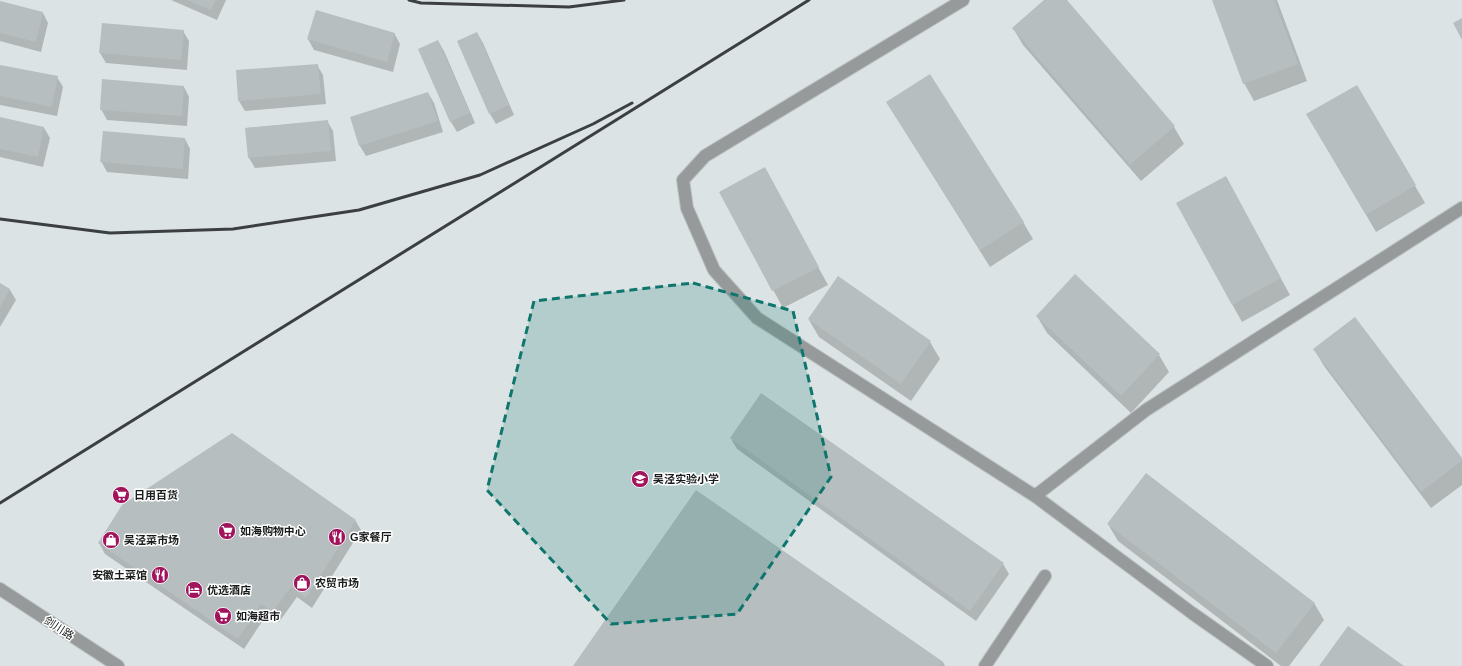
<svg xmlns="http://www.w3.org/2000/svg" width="1462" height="666" viewBox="0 0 1462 666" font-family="Arial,'Noto Sans SC',sans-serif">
	<rect width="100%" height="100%" fill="#dce3e4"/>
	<g fill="#0003">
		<polygon points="171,0 226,0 217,20"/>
		<polygon points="1046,0 1065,0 1174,127 1184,144 1141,181 1023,45 1013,28"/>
		<polygon points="1213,0 1277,0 1307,81 1254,101 1244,83"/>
		<polygon points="0,2 43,13 48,23 41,52 0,41"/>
		<polygon points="103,24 183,31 189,41 187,70 106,63 100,53"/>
		<polygon points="394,33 400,44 393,72 314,50 308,39"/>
		<polygon points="477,33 483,43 514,115 496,124 490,114"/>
		<polygon points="438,41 444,51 475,123 457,132 451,122"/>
		<polygon points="317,65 323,75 326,104 245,111 239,101"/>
		<polygon points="0,66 57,77 63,87 57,116 0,105"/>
		<polygon points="1357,86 1425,203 1376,232 1308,115"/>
		<polygon points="184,87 189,97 187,126 107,120 101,109"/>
		<polygon points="428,93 434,103 443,132 366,156 360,146 351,118"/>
		<polygon points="887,102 1023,222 1033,239 990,267"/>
		<polygon points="0,118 44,128 50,138 43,167 0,157"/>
		<polygon points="327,121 333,131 336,161 255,168 249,158 246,128"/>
		<polygon points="185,139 190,149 188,179 107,172 101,161"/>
		<polygon points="774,186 828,285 783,308 720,192"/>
		<polygon points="1235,195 1290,295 1242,322 1232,304"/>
		<polygon points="1075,276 1159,355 1169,372 1131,413 1047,333 1037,316"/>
		<polygon points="0,284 10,290 16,300 0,327"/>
		<polygon points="809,320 930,342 940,359 911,401 819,337"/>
		<polygon points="1314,349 1462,460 1462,485 1431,508 1324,366"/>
		<polygon points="731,439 1003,564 1009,574 976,621 737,449"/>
		<polygon points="696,491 943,662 945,666 574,666"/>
		<polygon points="355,520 361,530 312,608 297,597 279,622 267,614 244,649 105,554 99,543"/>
		<polygon points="1108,524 1314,603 1324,620 1289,666 1281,666 1118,541"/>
	</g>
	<g fill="#b7bebf">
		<polygon points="187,0 216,0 211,10"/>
		<polygon points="1044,0 1067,0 1175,126 1130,165 1012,28"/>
		<polygon points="1212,0 1274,0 1298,64 1243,84"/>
		<polygon points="0,1 43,12 36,42 0,33"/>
		<polygon points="316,10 395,33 387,62 307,39"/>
		<polygon points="1462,18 1462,40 1453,23"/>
		<polygon points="102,23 184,30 181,60 99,53"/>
		<polygon points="477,32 509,105 489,114 457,41"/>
		<polygon points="438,40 470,113 450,122 418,49"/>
		<polygon points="318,64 321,94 238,101 236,70"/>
		<polygon points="0,65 58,76 52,107 0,96"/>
		<polygon points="930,74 1024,222 980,250 886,102"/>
		<polygon points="102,79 184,86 182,116 100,110"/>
		<polygon points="1357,85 1416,185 1366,215 1306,114"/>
		<polygon points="428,92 438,121 359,146 350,117"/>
		<polygon points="0,117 44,127 38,157 0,149"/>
		<polygon points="328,120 331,151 248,158 245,128"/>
		<polygon points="103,131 185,138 183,169 100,162"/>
		<polygon points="765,167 819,267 772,291 719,192"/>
		<polygon points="1226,176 1281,278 1232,305 1176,203"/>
		<polygon points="1075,274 1160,354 1121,396 1036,316"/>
		<polygon points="838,276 931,341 901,384 808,319"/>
		<polygon points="0,283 10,289 0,307"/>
		<polygon points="1355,317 1462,458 1462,461 1421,492 1313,349"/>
		<polygon points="761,393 1004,563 970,611 730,438"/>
		<polygon points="232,433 356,520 306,598 291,587 273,612 261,604 238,639 98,543 122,505"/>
		<polygon points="1146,473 1315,603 1276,653 1107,524"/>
		<polygon points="696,490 943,662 940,666 573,666"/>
		<polygon points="1348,626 1404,666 1319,666"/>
	</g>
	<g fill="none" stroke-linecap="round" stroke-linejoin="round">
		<defs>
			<g id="minor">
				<polyline points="963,0 705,156 683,180 687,208 714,270 757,318 1035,496 1192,613 1267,666"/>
				<polyline points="1035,496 1146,410 1462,208"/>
				<polyline points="0,589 118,666"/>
				<polyline points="985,666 1045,576"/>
			</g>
		</defs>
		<use href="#minor" stroke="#b9bfc0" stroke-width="14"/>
		<use href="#minor" stroke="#979a9a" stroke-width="12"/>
		<g stroke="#3b3f3f" stroke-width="3">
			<polyline points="409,0 421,3 569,7 624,0"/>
			<polyline points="0,219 110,233 233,229 359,210 480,175 593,124 632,103"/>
			<polyline points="0,503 809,0"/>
		</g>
	</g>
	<path fill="#0f766e" fill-opacity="0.2" stroke="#0f766e" stroke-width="3" stroke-dasharray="8 5" stroke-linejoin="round" d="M693,283L793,311L831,477L737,614L611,624L487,490L534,301Z"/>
	<defs>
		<symbol id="school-disc" viewBox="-11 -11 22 22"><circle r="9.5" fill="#a1145d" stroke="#fff"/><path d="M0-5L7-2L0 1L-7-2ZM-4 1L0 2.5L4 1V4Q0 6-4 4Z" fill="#fff"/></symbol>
		<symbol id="supermarket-disc" viewBox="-11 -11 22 22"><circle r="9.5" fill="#a1145d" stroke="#fff"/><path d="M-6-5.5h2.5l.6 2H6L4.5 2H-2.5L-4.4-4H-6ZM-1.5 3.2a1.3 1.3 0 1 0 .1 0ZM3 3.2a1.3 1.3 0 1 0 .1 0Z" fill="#fff"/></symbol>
		<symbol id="restaurant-disc" viewBox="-11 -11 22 22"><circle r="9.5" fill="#a1145d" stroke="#fff"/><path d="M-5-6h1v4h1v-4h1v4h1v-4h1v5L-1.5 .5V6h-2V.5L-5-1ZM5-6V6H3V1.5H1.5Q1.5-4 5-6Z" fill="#fff"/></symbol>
		<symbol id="shop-disc" viewBox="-11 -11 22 22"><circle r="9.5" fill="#a1145d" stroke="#fff"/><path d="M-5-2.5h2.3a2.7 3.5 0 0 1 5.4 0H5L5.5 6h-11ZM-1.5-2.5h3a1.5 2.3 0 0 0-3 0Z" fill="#fff"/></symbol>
		<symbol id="hotel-disc" viewBox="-11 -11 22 22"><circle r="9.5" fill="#a1145d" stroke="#fff"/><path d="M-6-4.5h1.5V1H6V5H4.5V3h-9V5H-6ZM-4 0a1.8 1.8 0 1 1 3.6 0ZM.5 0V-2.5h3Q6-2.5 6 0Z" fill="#fff"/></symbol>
	</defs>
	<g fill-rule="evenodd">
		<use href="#school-disc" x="630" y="469" width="20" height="20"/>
		<use href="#supermarket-disc" x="111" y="485" width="20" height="20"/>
		<use href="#supermarket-disc" x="217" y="521" width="20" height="20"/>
		<use href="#restaurant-disc" x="327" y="527" width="20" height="20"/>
		<use href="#shop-disc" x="101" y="530" width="20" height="20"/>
		<use href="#restaurant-disc" x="150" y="565" width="20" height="20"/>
		<use href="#shop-disc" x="292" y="573" width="20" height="20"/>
		<use href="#hotel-disc" x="184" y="580" width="20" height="20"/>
		<use href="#supermarket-disc" x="213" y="606" width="20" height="20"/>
	</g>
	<g text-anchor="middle" stroke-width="3" stroke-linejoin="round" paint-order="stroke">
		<g font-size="11" font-weight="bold" fill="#181b1b" stroke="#fff" text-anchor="start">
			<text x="653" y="483">吴泾实验小学</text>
			<text x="134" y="499">日用百货</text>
			<text x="240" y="535">如海购物中心</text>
			<text x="350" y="541">G家餐厅</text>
			<text x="124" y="544">吴泾菜市场</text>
			<text x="147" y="579" text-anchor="end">安徽土菜馆</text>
			<text x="315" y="587">农贸市场</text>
			<text x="207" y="594">优选酒店</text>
			<text x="236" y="620">如海超市</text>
		</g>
		<g font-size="11" fill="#181b1b" stroke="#fff">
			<text transform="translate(59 628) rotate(33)" y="4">剑川路</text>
		</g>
	</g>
</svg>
